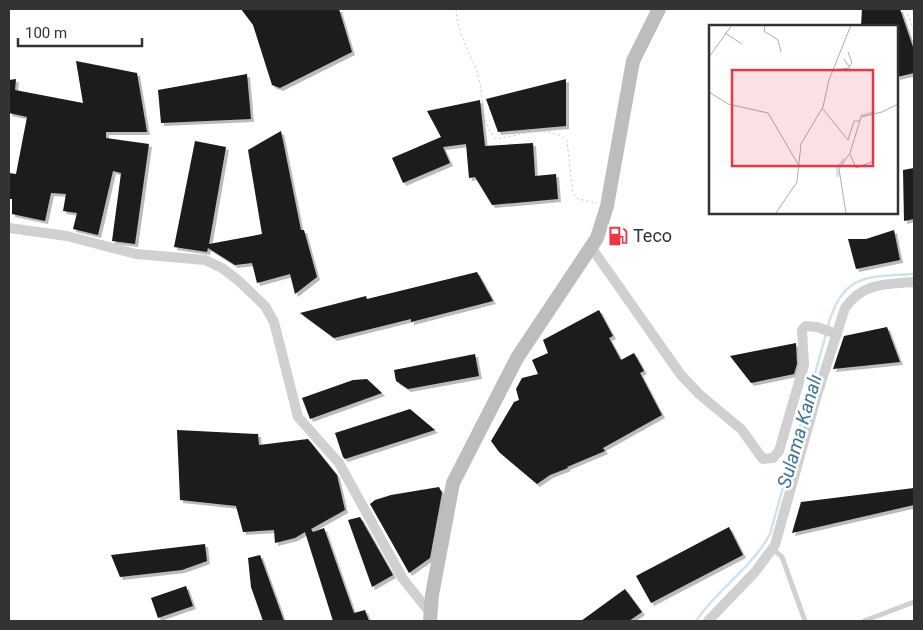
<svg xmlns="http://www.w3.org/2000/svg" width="923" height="630" viewBox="0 0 923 630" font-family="Roboto,sans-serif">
	<defs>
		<filter id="shadow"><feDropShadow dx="3" dy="3" stdDeviation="0" flood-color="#0004"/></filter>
	</defs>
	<rect width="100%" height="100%" fill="#fff"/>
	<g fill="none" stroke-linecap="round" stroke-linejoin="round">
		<g stroke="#cfe2ee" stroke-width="2.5">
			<path d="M827,329C842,275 864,276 914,274"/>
			<path d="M696,621C717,589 751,569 770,534L826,334"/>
		</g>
	</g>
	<g fill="#1a1a1a" filter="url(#shadow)">
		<polygon points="241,9 339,9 352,52 280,88 272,85 253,25"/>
		<polygon points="862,9 900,9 914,50 914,73 897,77 897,26 861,26"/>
		<polygon points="76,61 137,73 147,132 106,132 106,138 149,144 135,244 112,241 121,173 113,171 98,235 73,229 77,213 63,211 66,194 51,193 45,221 12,214 12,199 9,199 9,173 16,174 27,117 9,113 9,80 16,79 15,90 83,103"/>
		<polygon points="247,74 251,119 161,123 158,90"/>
		<polygon points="566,79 566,126 498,132 486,99"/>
		<polygon points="480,100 485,146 533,143 535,176 556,174 558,199 492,205 475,177 469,178 466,144 443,147 450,163 403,183 392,158 441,137 427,111"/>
		<polygon points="281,131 301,230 304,230 317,277 295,294 290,274 257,283 252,263 235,265 208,248 207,252 174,247 195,141 226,147 209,244 262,234 248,150"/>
		<polygon points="914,168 914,219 904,221 903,170"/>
		<polygon points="894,230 900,260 856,269 848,239 866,239"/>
		<polygon points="477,272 493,301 411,322 411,319 334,338 300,313 366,296 367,299"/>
		<polygon points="599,310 613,336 609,338 621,360 634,353 644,371 640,373 662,415 603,448 605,451 567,467 568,468 550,475 537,484 499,452 491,441 514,402 519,400 516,389 522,378 538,374 532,360 548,353 543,340"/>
		<polygon points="887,327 900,362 833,369 844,336"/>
		<polygon points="796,343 797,364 794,374 751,383 730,356"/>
		<polygon points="475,354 479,376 408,389 396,381 394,370"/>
		<polygon points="367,379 382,393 310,419 302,398 353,380"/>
		<polygon points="410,409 435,430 345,459 343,457 335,433"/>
		<polygon points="177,430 258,434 259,445 308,439 337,475 345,510 311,529 313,532 324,528 354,613 365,610 369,621 333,621 305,532 295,538 275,543 274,530 243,532 236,506 180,500"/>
		<polygon points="439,487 442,493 430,558 409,573 370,504 375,500 391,495"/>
		<polygon points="914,488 914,505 792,533 801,502"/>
		<polygon points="360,517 393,575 372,587 348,520"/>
		<polygon points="729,527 743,555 651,603 636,576"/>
		<polygon points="205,544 207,561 182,570 120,577 111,555"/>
		<polygon points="260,555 284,621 263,621 251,587 248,558"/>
		<polygon points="186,586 193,606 158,618 151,598"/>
		<polygon points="625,589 642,612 629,621 581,621"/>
	</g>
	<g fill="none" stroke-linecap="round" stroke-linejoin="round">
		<g stroke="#cdcdcd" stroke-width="1" stroke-dasharray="2.5 2.5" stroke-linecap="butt">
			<path d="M456,9C457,35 473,55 479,79C484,99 481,124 496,139C516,136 551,123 567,141L573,193L578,199L597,203"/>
			<polyline points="906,9 914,32"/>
		</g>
		<g stroke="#d0d0d0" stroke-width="5">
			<polyline points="773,549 782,557 805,621"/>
			<polyline points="864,621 914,602"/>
		</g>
		<g stroke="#d0d0d0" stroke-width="10">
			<polyline points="9,228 67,236 136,254 205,260 222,268 239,281 265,306 274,322 298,417 339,463 403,579 431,614"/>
			<polyline points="591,247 681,375 699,394 741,429 763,459 773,458 779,451 804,365 802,330 806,326 817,327 837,334"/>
			<path d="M708,621L755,572L775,545L817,395L845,308C862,283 886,284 914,282"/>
		</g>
		<polyline stroke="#bdbdbd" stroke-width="14" points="430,621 432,595 453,483 517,358 597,238 607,206 633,61 659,9"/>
	</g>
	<defs>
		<symbol id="fuel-bare" viewBox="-9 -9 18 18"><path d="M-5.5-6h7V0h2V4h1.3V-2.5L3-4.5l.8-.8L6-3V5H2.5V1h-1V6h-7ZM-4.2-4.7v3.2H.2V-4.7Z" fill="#e63946" stroke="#fff" stroke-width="2.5" paint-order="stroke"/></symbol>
	</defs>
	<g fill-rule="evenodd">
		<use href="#fuel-bare" x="604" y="222" width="28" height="28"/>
	</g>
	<g text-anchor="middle" stroke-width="5" stroke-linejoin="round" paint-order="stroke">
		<g font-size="18" fill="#333" stroke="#fff" text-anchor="start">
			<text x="633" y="242">Teco</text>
		</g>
		<g font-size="19" font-style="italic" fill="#3f7597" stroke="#fff">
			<text transform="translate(799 431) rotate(-74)" y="7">Sulama Kanalı</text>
		</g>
	</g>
	<g transform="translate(709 25)">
		<rect width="189" height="189" fill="#fff"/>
		<path fill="none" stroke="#cfe2ee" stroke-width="2.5" d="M151,91L166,87M129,152L128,143L135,134"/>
		<path fill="none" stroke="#adadad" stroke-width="1" d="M56,0L55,6L69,15L72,27M16,8L33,19M139,27L143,38L140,41M0,32L23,0M124,45L141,43L135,34M0,67L19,79L59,88L89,139M113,83L139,115L145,96H151M141,129L147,143L165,136M67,188L88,157L92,119L114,82L120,55L142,0M137,188L130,144L141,128L152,92L173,87L189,79"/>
		<path fill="#e63946" fill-opacity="0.15" stroke="#e63946" stroke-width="2.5" d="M23,45H164V141H23Z"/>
		<rect width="189" height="189" fill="none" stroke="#333" stroke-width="2.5"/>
	</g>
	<rect width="923" height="630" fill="none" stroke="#333333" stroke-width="20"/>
	<path d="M18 38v8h124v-8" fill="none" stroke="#333333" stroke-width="2.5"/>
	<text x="25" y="38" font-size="15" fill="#333333" stroke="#ffffff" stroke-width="4" paint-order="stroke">100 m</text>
</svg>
